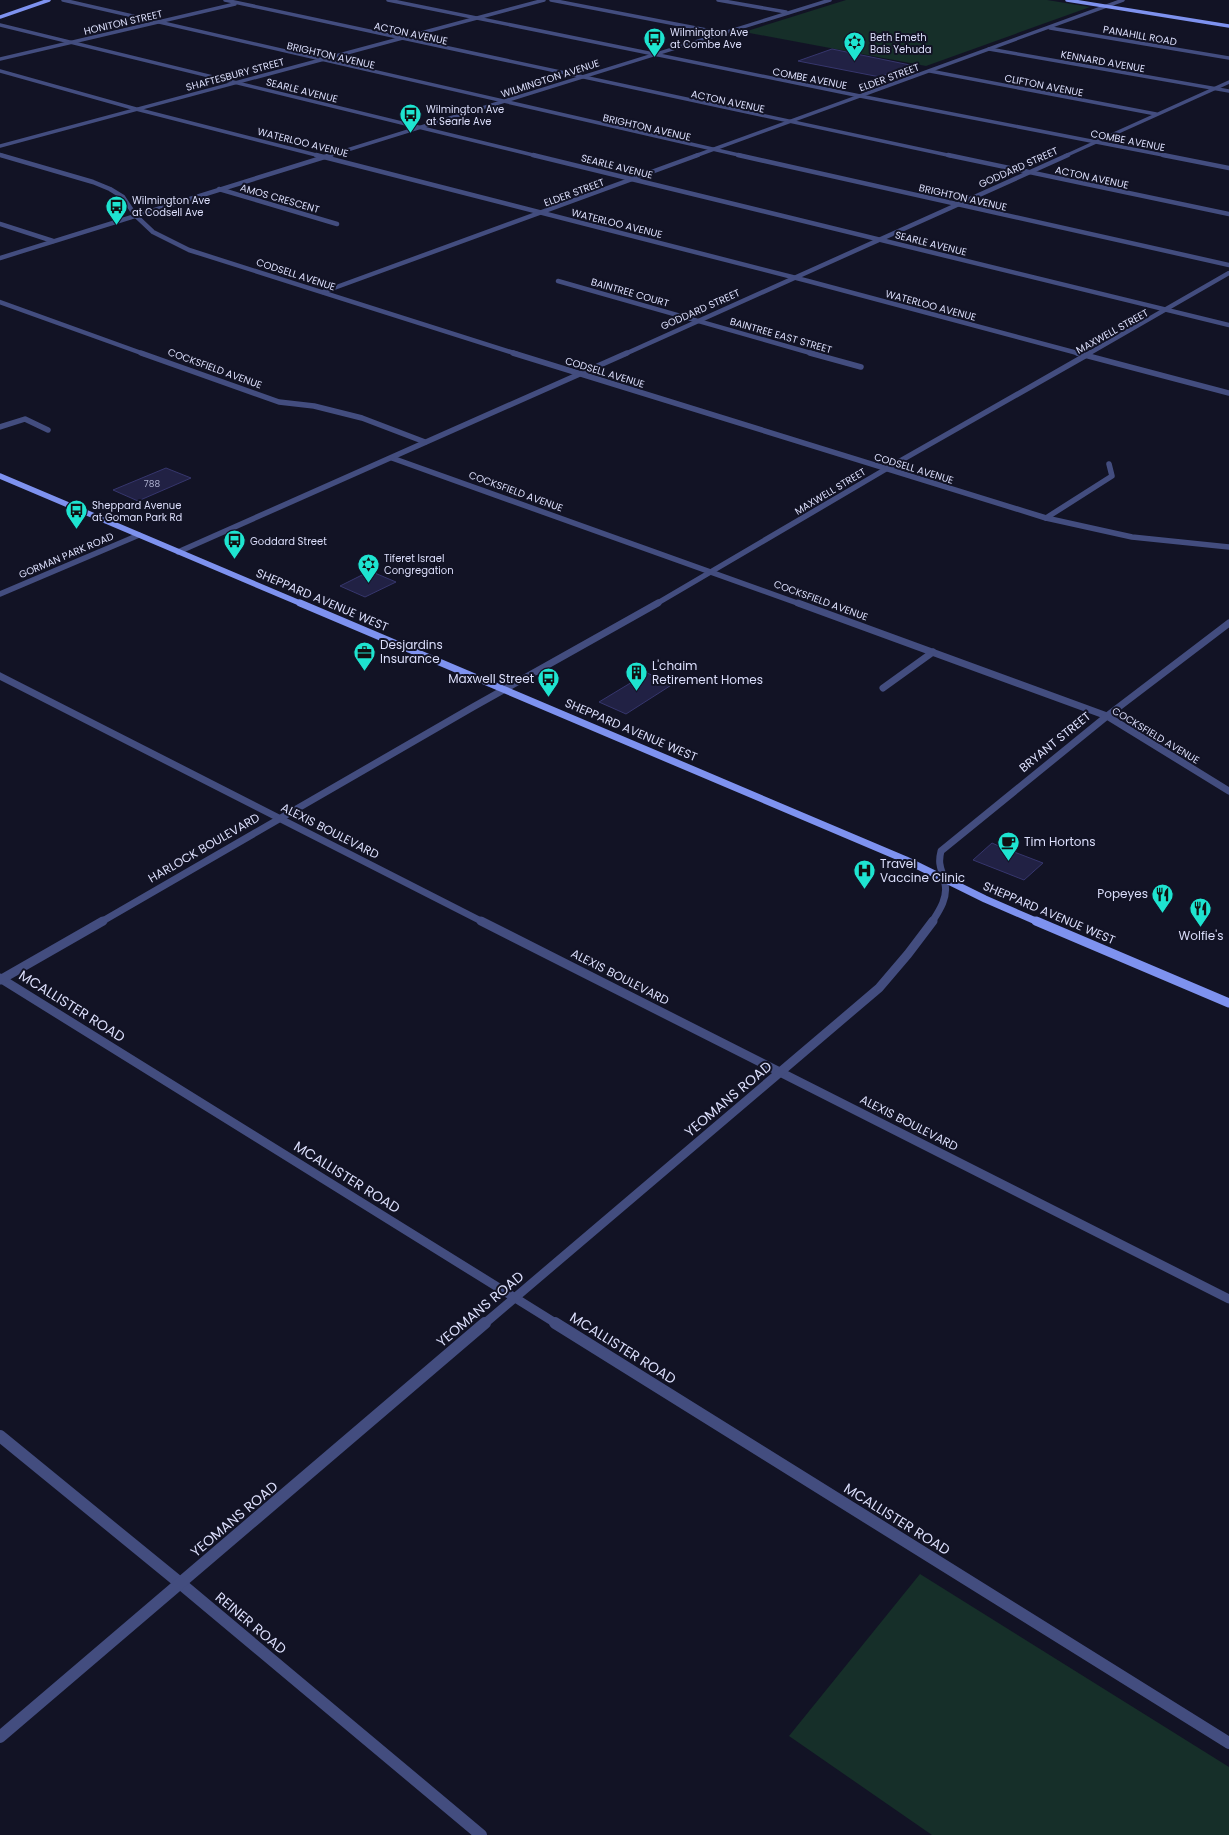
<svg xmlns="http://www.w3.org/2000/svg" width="1229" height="1835" viewBox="0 0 1229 1835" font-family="Poppins,sans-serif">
	<rect width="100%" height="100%" fill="#121325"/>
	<g fill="#162f29">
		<polygon points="846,0 1047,0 1090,7 926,66 744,32"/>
		<polygon points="920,1574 1229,1767 1229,1835 932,1835 789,1736"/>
	</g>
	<g fill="#212144" stroke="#36366d">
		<polygon points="832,49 910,65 880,77 798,61"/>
		<polygon points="166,468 191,478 138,501 113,490"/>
		<polygon points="370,571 396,582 365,597 340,586"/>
		<polygon points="647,673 673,684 626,714 599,702"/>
		<polygon points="992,843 1001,847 1043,863 1024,880 973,860"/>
	</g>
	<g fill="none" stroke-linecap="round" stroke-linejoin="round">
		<g stroke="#434d7f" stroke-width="3.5">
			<polyline points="63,0 743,156"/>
			<polyline points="225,0 952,156"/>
			<polyline points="388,0 860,96 1168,156"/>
			<polyline points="551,0 722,33"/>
			<polyline points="718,0 786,12"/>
			<polyline points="0,25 537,156"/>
			<polyline points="1050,28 1229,58"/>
			<polyline points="989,49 1229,91"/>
			<polyline points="0,59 235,4"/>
			<polyline points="0,71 136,109 320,156"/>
			<polyline points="930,71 1156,114"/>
			<polyline points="0,146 544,0"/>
			<polyline points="0,155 4,156"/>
			<polyline points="328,156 830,0"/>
			<polyline points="695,156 1123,0"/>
			<polyline points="1065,156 1229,82"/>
		</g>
		<g stroke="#434d7f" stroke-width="4.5">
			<polyline points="0,155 93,182 110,189 123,197 135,215 153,232 189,250 517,354"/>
			<polyline points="316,155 808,281 1081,354"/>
			<polyline points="533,155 1229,325"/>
			<polyline points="738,155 1229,265"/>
			<polyline points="948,155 1229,214"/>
			<polyline points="1163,155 1229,168"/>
			<polyline points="219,189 337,224"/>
			<polyline points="0,224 53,241"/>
			<polyline points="0,258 331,155"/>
			<polyline points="558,281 814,354"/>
			<polyline points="323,292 698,155"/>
			<polyline points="0,302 144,354"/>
			<polyline points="625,354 1068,155"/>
			<polyline points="1088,354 1229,273"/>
		</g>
		<g stroke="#434d7f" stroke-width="5.5">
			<polyline points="141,353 279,402 314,406 362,418 425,442"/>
			<polyline points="513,353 1046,518 1132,537 1229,547"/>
			<polyline points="810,353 861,367"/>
			<polyline points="1077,353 1229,393"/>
			<polyline points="0,427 25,419 48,430"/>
			<polyline points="392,458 800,604"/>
			<polyline points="1046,518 1112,476 1109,464"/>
			<polyline points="178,552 627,353"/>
			<polyline points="0,594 139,535"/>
			<polyline points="656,604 886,469 1090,353"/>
		</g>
		<g stroke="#434d7f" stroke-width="7">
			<polyline points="798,603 1107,716 1229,791"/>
			<polyline points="0,676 483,922"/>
			<polyline points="883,688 933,652"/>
			<polyline points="101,922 473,707 658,603"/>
			<path d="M932,922C939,911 948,898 945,884C943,870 937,867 941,851L1107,716L1229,623"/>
		</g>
		<g stroke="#434d7f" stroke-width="9">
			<polyline points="481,921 1229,1299"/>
			<polyline points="0,978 557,1324"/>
			<polyline points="0,980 103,921"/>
			<polyline points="484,1324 879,988 908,954 933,921"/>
		</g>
		<g stroke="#434d7f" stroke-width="12">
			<polyline points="555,1323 1229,1743"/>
			<polyline points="0,1436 180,1583 481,1835"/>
			<polyline points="0,1737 485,1323"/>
		</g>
		<g stroke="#7e92ef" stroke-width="3.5">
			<polyline points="1067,0 1229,26"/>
			<polyline points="0,17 49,0"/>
		</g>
		<polyline stroke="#7e92ef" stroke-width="5.5" points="0,476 302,604"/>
		<polyline stroke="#7e92ef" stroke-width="7" points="300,603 906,860 985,899 1038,922"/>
		<polyline stroke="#7e92ef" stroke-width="9" points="1036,921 1229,1003"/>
	</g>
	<defs>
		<symbol id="bus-pin" viewBox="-11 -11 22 30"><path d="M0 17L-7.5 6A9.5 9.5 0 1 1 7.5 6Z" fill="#1ee4d0" stroke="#121325"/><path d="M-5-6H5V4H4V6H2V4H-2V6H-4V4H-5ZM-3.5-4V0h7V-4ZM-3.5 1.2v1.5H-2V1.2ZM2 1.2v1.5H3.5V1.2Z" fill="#111"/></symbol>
		<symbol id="synagogue-pin" viewBox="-11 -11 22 30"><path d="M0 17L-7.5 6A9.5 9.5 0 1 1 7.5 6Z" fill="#1ee4d0" stroke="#121325"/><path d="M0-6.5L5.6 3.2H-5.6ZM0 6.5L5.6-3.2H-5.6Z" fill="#111"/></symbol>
		<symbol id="office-pin" viewBox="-11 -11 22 30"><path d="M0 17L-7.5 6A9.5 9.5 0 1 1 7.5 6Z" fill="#1ee4d0" stroke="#121325"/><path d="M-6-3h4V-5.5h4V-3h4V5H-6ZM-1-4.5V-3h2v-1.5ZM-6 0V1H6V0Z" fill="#111"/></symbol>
		<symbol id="building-pin" viewBox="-11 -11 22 30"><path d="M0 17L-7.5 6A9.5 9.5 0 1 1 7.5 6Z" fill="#1ee4d0" stroke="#121325"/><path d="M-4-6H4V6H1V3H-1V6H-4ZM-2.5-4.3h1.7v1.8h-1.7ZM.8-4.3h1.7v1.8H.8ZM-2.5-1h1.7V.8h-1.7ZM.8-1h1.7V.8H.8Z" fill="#111"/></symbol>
		<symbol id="cafe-pin" viewBox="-11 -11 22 30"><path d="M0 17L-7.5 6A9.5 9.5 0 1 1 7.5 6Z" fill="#1ee4d0" stroke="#121325"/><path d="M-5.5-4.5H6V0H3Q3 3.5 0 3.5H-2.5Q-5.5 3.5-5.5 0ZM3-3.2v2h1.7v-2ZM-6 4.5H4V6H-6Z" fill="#111"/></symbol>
		<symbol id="hospital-pin" viewBox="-11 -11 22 30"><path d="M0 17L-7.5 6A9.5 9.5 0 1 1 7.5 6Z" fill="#1ee4d0" stroke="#121325"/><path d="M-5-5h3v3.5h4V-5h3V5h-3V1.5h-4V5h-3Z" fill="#111"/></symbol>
		<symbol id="restaurant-pin" viewBox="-11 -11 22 30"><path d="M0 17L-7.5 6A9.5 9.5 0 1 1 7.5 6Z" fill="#1ee4d0" stroke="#121325"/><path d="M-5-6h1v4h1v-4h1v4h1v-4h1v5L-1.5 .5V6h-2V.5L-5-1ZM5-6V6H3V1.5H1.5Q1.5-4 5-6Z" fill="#111"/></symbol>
	</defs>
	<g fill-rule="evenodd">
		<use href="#bus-pin" x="642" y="26" width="25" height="34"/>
		<use href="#synagogue-pin" x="842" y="30" width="25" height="34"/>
		<use href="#bus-pin" x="398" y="102" width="25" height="34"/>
		<use href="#bus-pin" x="104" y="194" width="25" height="34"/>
		<use href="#bus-pin" x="64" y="498" width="25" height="34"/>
		<use href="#bus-pin" x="222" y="528" width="25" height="34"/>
		<use href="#synagogue-pin" x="356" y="552" width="25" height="34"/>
		<use href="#office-pin" x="352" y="640" width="25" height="34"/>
		<use href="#building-pin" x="624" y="660" width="25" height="34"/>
		<use href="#bus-pin" x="536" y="666" width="25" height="34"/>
		<use href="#cafe-pin" x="996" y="830" width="25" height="34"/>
		<use href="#hospital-pin" x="852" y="858" width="25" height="34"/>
		<use href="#restaurant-pin" x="1150" y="882" width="25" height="34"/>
		<use href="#restaurant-pin" x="1188" y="896" width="25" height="34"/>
	</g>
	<g text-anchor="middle" stroke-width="4" stroke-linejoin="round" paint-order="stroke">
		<g font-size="9" fill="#acafcd">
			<text x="152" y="487">788</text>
		</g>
		<g font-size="10" fill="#dbdefb" stroke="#121325">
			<text transform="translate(123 22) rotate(-13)" y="4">HONITON STREET</text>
			<text transform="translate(411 33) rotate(12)" y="4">ACTON AVENUE</text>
			<text transform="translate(1140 35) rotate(10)" y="4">PANAHILL ROAD</text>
			<text transform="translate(331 55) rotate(13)" y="4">BRIGHTON AVENUE</text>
			<text transform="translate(1103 61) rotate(10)" y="4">KENNARD AVENUE</text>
			<text transform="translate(235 74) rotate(-15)" y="4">SHAFTESBURY STREET</text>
			<text transform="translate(889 77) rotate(-20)" y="4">ELDER STREET</text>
			<text transform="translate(550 78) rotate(-18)" y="4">WILMINGTON AVENUE</text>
			<text transform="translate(810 78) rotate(11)" y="4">COMBE AVENUE</text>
			<text transform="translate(1044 85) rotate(11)" y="4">CLIFTON AVENUE</text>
			<text transform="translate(302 90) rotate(14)" y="4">SEARLE AVENUE</text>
			<text transform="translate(728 101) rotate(12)" y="4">ACTON AVENUE</text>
			<text transform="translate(647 127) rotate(13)" y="4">BRIGHTON AVENUE</text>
			<text transform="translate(1128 140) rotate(11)" y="4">COMBE AVENUE</text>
			<text transform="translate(303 142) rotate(14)" y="4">WATERLOO AVENUE</text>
			<text transform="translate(617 166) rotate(14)" y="4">SEARLE AVENUE</text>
			<text transform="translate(1018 167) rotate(-24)" y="4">GODDARD STREET</text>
			<text transform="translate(1092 177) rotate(12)" y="4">ACTON AVENUE</text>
			<text transform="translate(574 192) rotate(-20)" y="4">ELDER STREET</text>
			<text transform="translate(963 197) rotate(13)" y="4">BRIGHTON AVENUE</text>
			<text transform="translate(280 198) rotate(16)" y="4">AMOS CRESCENT</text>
			<text transform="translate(617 223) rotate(14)" y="4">WATERLOO AVENUE</text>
			<text transform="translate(931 243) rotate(14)" y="4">SEARLE AVENUE</text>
			<text transform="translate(296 274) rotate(18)" y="4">CODSELL AVENUE</text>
			<text transform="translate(630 292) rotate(16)" y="4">BAINTREE COURT</text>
			<text transform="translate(931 305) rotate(15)" y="4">WATERLOO AVENUE</text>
			<text transform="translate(700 309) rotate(-24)" y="4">GODDARD STREET</text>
			<text transform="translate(1112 331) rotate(-29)" y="4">MAXWELL STREET</text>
			<text transform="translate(781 335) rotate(16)" y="4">BAINTREE EAST STREET</text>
			<text transform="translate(215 368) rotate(20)" y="4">COCKSFIELD AVENUE</text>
			<text transform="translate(605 372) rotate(17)" y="4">CODSELL AVENUE</text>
			<text transform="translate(914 468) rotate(17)" y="4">CODSELL AVENUE</text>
			<text transform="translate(516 491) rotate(20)" y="4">COCKSFIELD AVENUE</text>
			<text transform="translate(830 491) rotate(-31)" y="4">MAXWELL STREET</text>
			<text transform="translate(66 555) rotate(-23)" y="4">GORMAN PARK ROAD</text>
			<text transform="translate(821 600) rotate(20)" y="4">COCKSFIELD AVENUE</text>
			<text transform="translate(1156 735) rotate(31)" y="4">COCKSFIELD AVENUE</text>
		</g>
		<g font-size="10" fill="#dbdefb" stroke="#121325" text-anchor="start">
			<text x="670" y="36">Wilmington Ave<tspan x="670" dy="12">at Combe Ave</tspan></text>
			<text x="870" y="41">Beth Emeth<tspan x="870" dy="12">Bais Yehuda</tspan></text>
			<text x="426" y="113">Wilmington Ave<tspan x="426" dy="12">at Searle Ave</tspan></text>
			<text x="132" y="204">Wilmington Ave<tspan x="132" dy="12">at Codsell Ave</tspan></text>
			<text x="92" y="509">Sheppard Avenue<tspan x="92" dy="12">at Goman Park Rd</tspan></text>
			<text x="250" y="545">Goddard Street</text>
			<text x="384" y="562">Tiferet Israel<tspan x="384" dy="12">Congregation</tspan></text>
		</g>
		<g font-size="12" fill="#dbdefb" stroke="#121325">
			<text transform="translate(322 600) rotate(23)" y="4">SHEPPARD AVENUE WEST</text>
			<text transform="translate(631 730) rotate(23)" y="4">SHEPPARD AVENUE WEST</text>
			<text transform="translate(1055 742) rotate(-39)" y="4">BRYANT STREET</text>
			<text transform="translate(330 831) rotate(27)" y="4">ALEXIS BOULEVARD</text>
			<text transform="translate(204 848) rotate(-30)" y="4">HARLOCK BOULEVARD</text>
			<text transform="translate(1049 913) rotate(23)" y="4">SHEPPARD AVENUE WEST</text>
			<text transform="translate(620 977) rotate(27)" y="4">ALEXIS BOULEVARD</text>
			<text transform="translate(909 1123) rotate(27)" y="4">ALEXIS BOULEVARD</text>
		</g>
		<g font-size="12" fill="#dbdefb" stroke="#121325" text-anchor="start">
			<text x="380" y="649">Desjardins<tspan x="380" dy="14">Insurance</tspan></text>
			<text x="652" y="670">L'chaim<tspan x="652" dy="14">Retirement Homes</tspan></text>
			<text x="534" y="683" text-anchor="end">Maxwell Street</text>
			<text x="1024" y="846">Tim Hortons</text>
			<text x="880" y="868">Travel<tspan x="880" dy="14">Vaccine Clinic</tspan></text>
			<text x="1148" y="898" text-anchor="end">Popeyes</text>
			<text x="1201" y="940" text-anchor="middle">Wolfie's</text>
		</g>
		<g font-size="14" fill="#dbdefb" stroke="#121325">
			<text transform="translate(72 1006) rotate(32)" y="5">MCALLISTER ROAD</text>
			<text transform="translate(728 1099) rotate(-40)" y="5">YEOMANS ROAD</text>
			<text transform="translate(347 1177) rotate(32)" y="5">MCALLISTER ROAD</text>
			<text transform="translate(480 1309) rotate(-40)" y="5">YEOMANS ROAD</text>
			<text transform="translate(623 1348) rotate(32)" y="5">MCALLISTER ROAD</text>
			<text transform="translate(234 1519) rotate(-40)" y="5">YEOMANS ROAD</text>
			<text transform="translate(897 1519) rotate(32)" y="5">MCALLISTER ROAD</text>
			<text transform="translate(251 1623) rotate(40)" y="5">REINER ROAD</text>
		</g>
	</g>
</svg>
